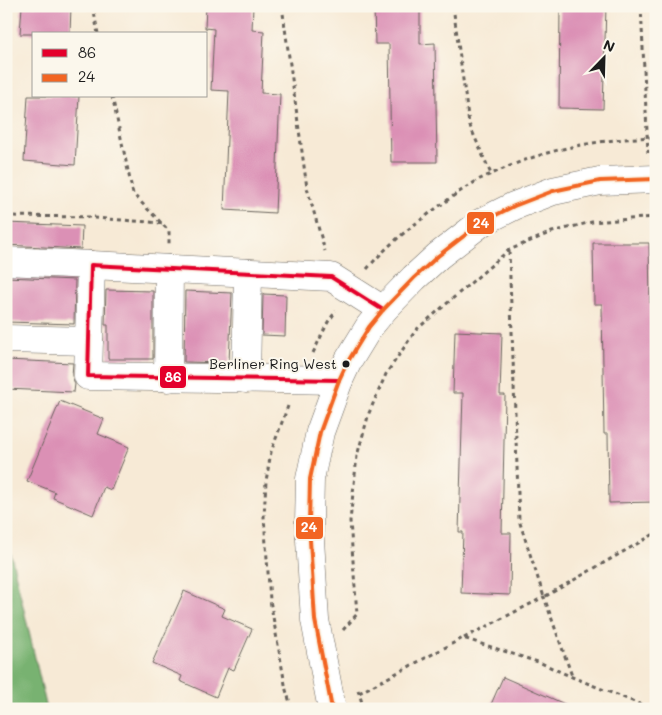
<svg xmlns="http://www.w3.org/2000/svg" width="662" height="715" viewBox="0 0 662 715" font-family="Mali,sans-serif">
	<rect width="100%" height="100%" fill="#fbf7ec"/>
	<filter id="ink" filterUnits="userSpaceOnUse"><feTurbulence type="fractalNoise" baseFrequency=".02" numOctaves="2"/><feDisplacementMap in="SourceGraphic" scale="10" xChannelSelector="R" yChannelSelector="G"/><feConvolveMatrix kernelMatrix="1 2 1 2 8 2 1 2 1" color-interpolation-filters="sRGB"/></filter>
	<filter id="wash" filterUnits="userSpaceOnUse"><feTurbulence type="fractalNoise" baseFrequency=".0096" numOctaves="4" result="noise"/><feDisplacementMap in="SourceGraphic" scale="20" xChannelSelector="R" yChannelSelector="G"/><feGaussianBlur stdDeviation="1.12" result="paint"/><feColorMatrix in="noise" values="0 0 0 0 0 0 0 0 0 0 0 0 0 0 0 0 0 1.4 0 .05"/><feComposite in="paint" operator="in"/></filter>
	<g filter="url(#wash)">
		<rect width="100%" height="100%" fill="#f7ead6"/>
		<polygon fill="#78b271" stroke="#4a6746" points="6,533 47,709 6,709"/>
		<g id="blocks">
			<g fill="#db90b5">
				<polygon points="22,6 71,6 70,34 20,34"/>
				<polygon points="206,6 253,6 252,30 264,31 261,93 280,94 275,213 224,210 229,91 211,90 214,29 205,28"/>
				<polygon points="374,6 420,6 420,44 435,43 437,162 391,162 389,44 375,44"/>
				<polygon points="560,6 606,6 603,109 559,108"/>
				<polygon points="28,96 79,96 75,165 24,161"/>
				<polygon points="6,223 82,226 81,249 6,245"/>
				<polygon points="593,243 649,243 650,303 656,303 656,502 609,503 608,434 604,434 602,304 594,304"/>
				<polygon points="6,277 75,280 74,324 6,322"/>
				<polygon points="106,290 153,291 153,359 108,359 108,325 105,325"/>
				<polygon points="185,291 232,293 229,363 184,362"/>
				<polygon points="263,294 286,295 285,336 262,335"/>
				<polygon points="455,331 502,333 500,395 505,395 502,533 511,533 510,595 461,593 463,532 459,532 463,393 453,393"/>
				<polygon points="6,360 73,363 72,376 75,384 74,392 6,389"/>
				<polygon points="60,401 104,419 98,434 129,447 111,490 104,487 93,515 53,498 55,492 27,481"/>
				<polygon points="184,591 225,609 222,616 252,629 234,670 228,668 216,697 180,681 182,676 152,663"/>
				<polygon points="503,677 576,709 489,709"/>
			</g>
		</g>
	</g>
	<g filter="url(#ink)">
		<use href="#blocks" fill-opacity="0" stroke="#69645d" stroke-width="1"/>
		<g fill="none" stroke-linecap="round" stroke-linejoin="round">
			<defs>
				<g id="minor">
					<polyline points="6,261 91,265"/>
					<polyline points="6,339 89,341"/>
					<polyline points="168,378 169,269"/>
					<polyline points="246,379 248,273"/>
					<polyline points="339,380 88,376 91,265 331,277 383,310"/>
					<polyline points="332,709 315,620 309,524 310,479 320,432 339,380 347,363 369,327 383,310 414,278 438,256 482,222 514,206 553,191 600,181 656,179"/>
				</g>
			</defs>
			<use href="#minor" stroke="#69645d" stroke-width="29"/>
			<g stroke="#69645d" stroke-width="3" stroke-dasharray="4 4" stroke-linecap="butt">
				<polyline points="93,6 98,34"/>
				<polyline points="282,6 307,188 325,251"/>
				<polyline points="453,6 469,124 491,174"/>
				<polyline points="641,6 648,153"/>
				<polyline points="112,96 133,194 169,231 169,244"/>
				<polyline points="6,216 95,217"/>
				<polyline points="94,218 162,223"/>
				<polyline points="509,251 519,520 544,597 656,533"/>
				<path d="M367,269C384,249 405,231 426,216C443,203 461,190 480,179C486,176 494,173 501,170C548,148 603,139 656,137"/>
				<polyline points="313,353 328,322 336,311"/>
				<polyline points="288,406 271,452 266,481 264,517 270,600 286,690 292,709"/>
				<polyline points="343,630 357,614 350,521 357,456 369,413 386,374 416,330 509,250 552,232 592,222 656,217"/>
				<polyline points="464,638 544,597 572,676"/>
				<polyline points="358,690 364,709"/>
				<polyline points="359,693 463,638 541,663 572,677 652,709"/>
			</g>
			<use href="#minor" stroke="#fff" stroke-width="28"/>
			<defs>
				<polyline id="bus-1" points="339,380 88,376 91,265 331,277 383,310"/>
				<polyline id="bus-2" points="332,709 315,620 309,524 310,479 320,432 339,380 347,363 369,327 383,310 414,278 438,256 482,222 514,206 553,191 600,181 656,179"/>
			</defs>
			<use href="#bus-1" stroke="#fbf7ec" stroke-width="8"/>
			<use href="#bus-2" stroke="#fbf7ec" stroke-width="8"/>
			<use href="#bus-1" stroke="#e4002b" stroke-width="4"/>
			<use href="#bus-2" stroke="#f26522" stroke-width="4"/>
		</g>
	</g>
	<circle fill="#1c1c1c" stroke="#fbf7ec" stroke-width="2" cx="346" cy="364" r="4.5"/>
	<g text-anchor="middle" stroke-width="4" stroke-linejoin="round" paint-order="stroke">
		<g font-size="14" fill="#1c1c1c" stroke="#fbf7ec" text-anchor="end">
			<text x="337" y="369">Berliner Ring West</text>
		</g>
	</g>
	<g stroke="#fbf7ec" stroke-width="2">
		<rect x="466" y="211" width="29" height="24" rx="5" fill="#f26522"/>
		<rect x="159" y="365" width="28" height="24" rx="5" fill="#e4002b"/>
		<rect x="295" y="516" width="29" height="24" rx="5" fill="#f26522"/>
	</g>
	<g font-size="14" text-anchor="middle" font-weight="bold" fill="#fff">
		<text x="481" y="228">24</text>
		<text x="173" y="382">86</text>
		<text x="309" y="532">24</text>
	</g>
	<rect width="662" height="715" fill="none" stroke="#fbf7ec" stroke-width="25"/>
	<rect x="32" y="32" width="175" height="65" fill="#fbf7ec" stroke="#a29f99"/>
	<rect x="42" y="49" width="25" height="8" fill="#e4002b" stroke="#a29f99"/>
	<text x="78" y="58" font-size="15" fill="#1c1c1c">86</text>
	<rect x="42" y="74" width="25" height="8" fill="#f26522" stroke="#a29f99"/>
	<text x="78" y="82" font-size="15" fill="#1c1c1c">24</text>
	<g transform="translate(604 58) rotate(23)" stroke="#fbf7ec" stroke-width="4" paint-order="stroke">
	<path d="M0-4L9 19L0 12L-9 19Z" fill="#1c1c1c"/>
	<text y="-8" font-size="14" font-weight="bold" text-anchor="middle" fill="#1c1c1c">N</text>
	</g>
</svg>
